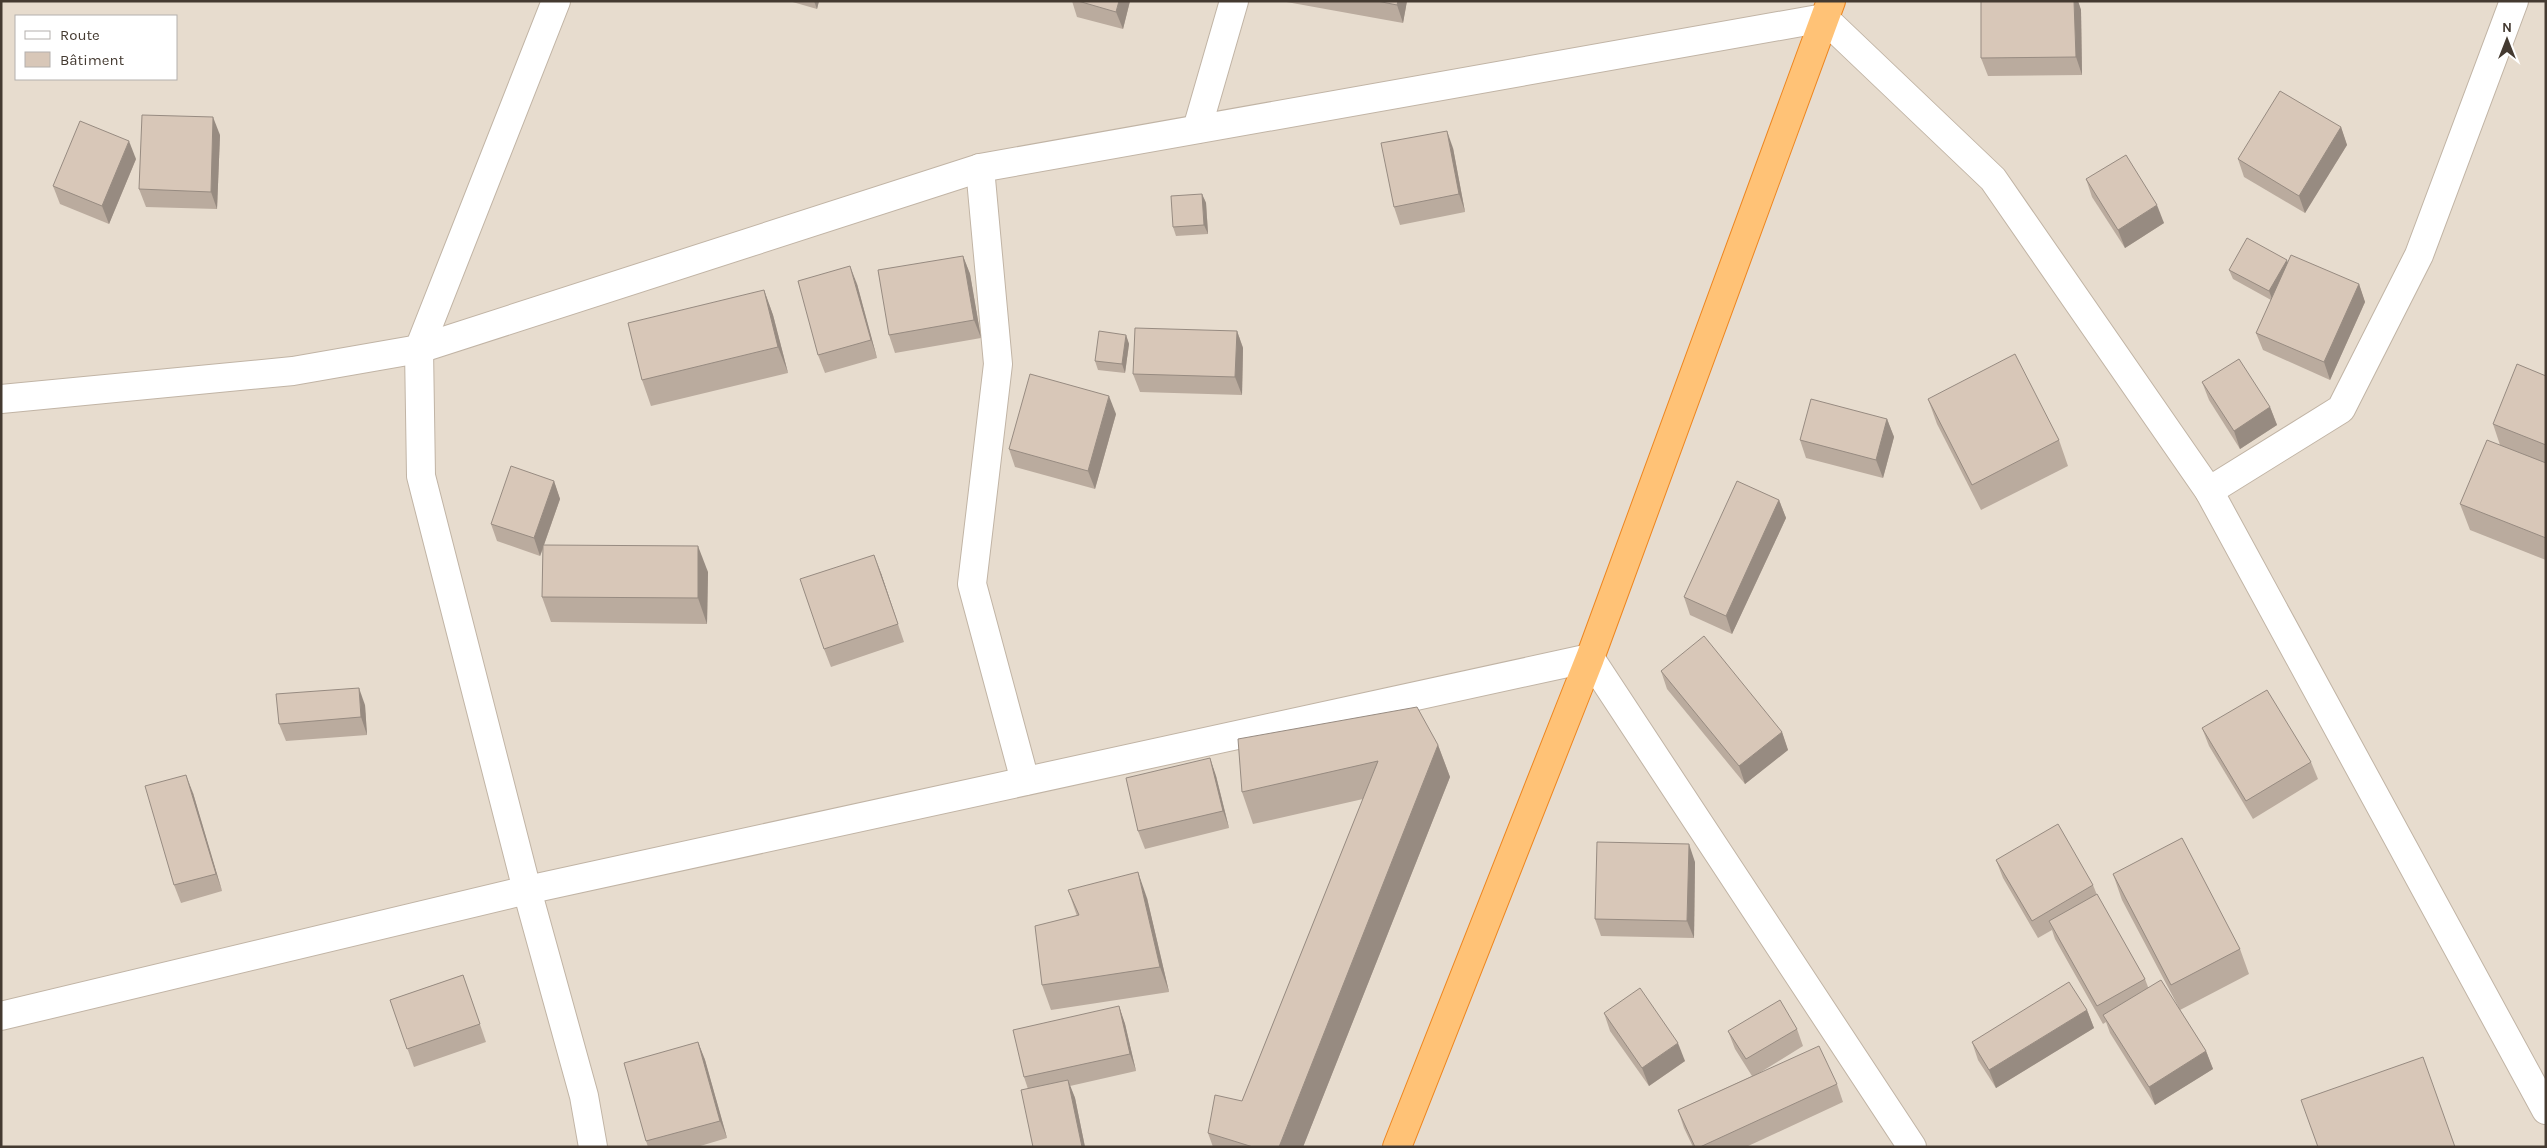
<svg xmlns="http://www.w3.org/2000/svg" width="2547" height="1148" viewBox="0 0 2547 1148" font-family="Karla,sans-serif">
	<rect width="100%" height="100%" fill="#f2ebe0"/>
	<path fill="#e7dcce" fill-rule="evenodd" d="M1,1H2546V1147H1ZM16,16H176V79H16Z"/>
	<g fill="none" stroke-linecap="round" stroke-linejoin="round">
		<defs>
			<g id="minor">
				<polyline points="556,1 419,349 421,476 527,890 584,1096 593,1147"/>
				<polyline points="1197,129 1234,1"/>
				<polyline points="980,168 998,364 972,584 1025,781"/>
				<polyline points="1,399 293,371 419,349 980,168 1824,18 1993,179 2209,491 2546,1110"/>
				<polyline points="2209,491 2341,409 2419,255 2514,1"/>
				<polyline points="1,1016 527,890 1590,658 1912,1147"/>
			</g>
			<polyline id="trunk" points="1397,1147 1590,658 1831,1"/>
		</defs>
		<use href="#minor" stroke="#c1b4a5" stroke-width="30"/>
		<use href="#trunk" stroke="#ed8620" stroke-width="30"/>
		<use href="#minor" stroke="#fff" stroke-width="28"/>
		<use href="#trunk" stroke="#ffc276" stroke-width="28"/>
	</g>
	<g fill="#baab9e">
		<polygon points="789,1 819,1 817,9"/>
		<polygon points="1072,1 1130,1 1123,29 1077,17"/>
		<polygon points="1281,1 1407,1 1403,23"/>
		<polygon points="2074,1 2078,1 2081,10 2082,75 1988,76 1981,58"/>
		<polygon points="2341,127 2347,145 2305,213 2244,177 2238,159"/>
		<polygon points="220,135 217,209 146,207 139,189"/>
		<polygon points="1453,148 1465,212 1400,225 1394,207"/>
		<polygon points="136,159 109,224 60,204 53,186"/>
		<polygon points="2086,179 2164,223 2125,248 2092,197"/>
		<polygon points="1202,194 1206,203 1208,234 1176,236 1173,227"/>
		<polygon points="963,256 970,274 981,338 895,353 889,335"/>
		<polygon points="2288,263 2359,284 2365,302 2330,380 2263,350 2256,333 2271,300 2233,279 2229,270"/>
		<polygon points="857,284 877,358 825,373 818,355"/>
		<polygon points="764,290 773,315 788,373 651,406 642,380"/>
		<polygon points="1237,331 1243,348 1242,395 1140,392 1133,374"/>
		<polygon points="1126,335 1129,344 1125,373 1098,370 1095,361"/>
		<polygon points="2546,376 2546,560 2470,530 2460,504 2500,445 2493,424"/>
		<polygon points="2202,382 2270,407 2277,425 2240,449 2209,400"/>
		<polygon points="1928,399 2059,440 2068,466 1981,510 1937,424"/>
		<polygon points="1116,414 1095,489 1015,467 1009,449"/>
		<polygon points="1887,419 1894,437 1883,478 1806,458 1800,440"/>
		<polygon points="554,481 560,499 544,545 708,572 707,624 551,622 542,597 543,549 540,556 497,541 491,524"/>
		<polygon points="1779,500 1786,518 1732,634 1690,615 1684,597"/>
		<polygon points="881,573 904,642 831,667 824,649"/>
		<polygon points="1661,671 1782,732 1788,750 1745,784 1667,689"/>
		<polygon points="365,705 367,735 286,741 279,724"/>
		<polygon points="2202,728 2311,762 2318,779 2253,819 2209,746"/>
		<polygon points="1438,745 1450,777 1303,1147 1213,1147 1208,1133 1242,1101 1363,799 1253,824 1242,792"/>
		<polygon points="1210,758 1216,776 1229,828 1145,849 1138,831"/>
		<polygon points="193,793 222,891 181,903 174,885"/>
		<polygon points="1996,860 2093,885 2097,895 2145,979 2148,987 2179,1008 2122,900 2113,874 2240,949 2249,974 2180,1010 2206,1051 2213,1069 2155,1105 2110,1033 2106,1022 2103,1024 2055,939 2052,930 2038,938 2003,878"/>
		<polygon points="1695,862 1694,938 1601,936 1595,919"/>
		<polygon points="1068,890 1147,898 1169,992 1051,1010 1042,985 1077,916"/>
		<polygon points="463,975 486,1042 414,1067 390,1000"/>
		<polygon points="1119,1006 1125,1024 1136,1071 1070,1086 1075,1098 1085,1147 1033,1147 1028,1089 1024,1077"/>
		<polygon points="2087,1010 2094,1028 1996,1088 1978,1060 1972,1042"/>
		<polygon points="1604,1013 1685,1061 1649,1086 1610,1031"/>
		<polygon points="1797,1029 1803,1046 1756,1075 1837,1084 1843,1102 1746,1147 1693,1147 1684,1128 1678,1110 1752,1076 1735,1049 1728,1031"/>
		<polygon points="698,1042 705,1060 727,1138 697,1147 648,1147 646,1141"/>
	</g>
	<g fill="#978b81">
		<polygon points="814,1 819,1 817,9"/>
		<polygon points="1119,1 1130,1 1123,29 1116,12"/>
		<polygon points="1398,1 1407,1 1403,23 1397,5"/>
		<polygon points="2074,1 2078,1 2081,10 2082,75 2076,57"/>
		<polygon points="213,117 220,135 217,209 211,192"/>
		<polygon points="2341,127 2347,145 2305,213 2299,196"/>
		<polygon points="1447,131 1453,148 1465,212 1459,194"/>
		<polygon points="129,141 136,159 109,224 102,206"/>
		<polygon points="1202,194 1206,203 1208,234 1204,225"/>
		<polygon points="2157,205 2164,223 2125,248 2118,230"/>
		<polygon points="963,256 970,274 981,338 974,320"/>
		<polygon points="2287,260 2290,269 2273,301 2269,291"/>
		<polygon points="850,266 857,284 877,358 871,340"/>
		<polygon points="2359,284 2365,302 2330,380 2324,362"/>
		<polygon points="764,290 773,315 788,373 778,347"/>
		<polygon points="1237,331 1243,348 1242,395 1235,377"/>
		<polygon points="1126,335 1129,344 1125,373 1122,364"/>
		<polygon points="1109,396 1116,414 1095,489 1088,471"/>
		<polygon points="2270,407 2277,425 2240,449 2234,431"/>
		<polygon points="1887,419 1894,437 1883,478 1876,460"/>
		<polygon points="554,481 560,499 540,556 534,538"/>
		<polygon points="1779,500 1786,518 1732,634 1726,616"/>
		<polygon points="698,546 708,572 707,624 698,598"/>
		<polygon points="874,555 881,573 904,642 898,624"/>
		<polygon points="359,688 365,705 367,735 361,717"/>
		<polygon points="1782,732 1788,750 1745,784 1739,766"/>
		<polygon points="1438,745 1450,777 1303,1147 1279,1147"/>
		<polygon points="1210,758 1216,776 1229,828 1223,811"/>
		<polygon points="186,775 193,793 222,891 216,874"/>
		<polygon points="1689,844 1695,862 1694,938 1687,921"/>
		<polygon points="1138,872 1147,898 1169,992 1160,967"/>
		<polygon points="1119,1006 1125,1024 1136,1071 1130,1054"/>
		<polygon points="2087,1010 2094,1028 1996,1088 1989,1070"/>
		<polygon points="698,1042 705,1060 727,1138 720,1121"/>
		<polygon points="1678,1043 1685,1061 1649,1086 1642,1068"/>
		<polygon points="2206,1051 2213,1069 2155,1105 2149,1087"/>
		<polygon points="1068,1080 1075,1098 1085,1147 1082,1147"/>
	</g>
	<g fill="#d8c7b8" stroke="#978b81">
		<polygon points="1078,1 1119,1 1116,12"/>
		<polygon points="1377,1 1398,1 1397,5"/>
		<polygon points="1981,1 2074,1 2076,57 1981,58"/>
		<polygon points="2280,91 2341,127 2299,196 2238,159"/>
		<polygon points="142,115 213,117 211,192 139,189"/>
		<polygon points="80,121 129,141 102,206 53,186"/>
		<polygon points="1447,131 1459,194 1394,207 1381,143"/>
		<polygon points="2126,155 2157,205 2118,230 2086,179"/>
		<polygon points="1202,194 1204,225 1173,227 1171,196"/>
		<polygon points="2247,238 2287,260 2269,291 2229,270"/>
		<polygon points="2291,255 2359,284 2324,362 2256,333"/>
		<polygon points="963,256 974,320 889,335 878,270"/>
		<polygon points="850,266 871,340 818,355 798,281"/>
		<polygon points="764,290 778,347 642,380 628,323"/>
		<polygon points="1135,328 1237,331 1235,377 1133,374"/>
		<polygon points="1099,331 1126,335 1122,364 1095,361"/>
		<polygon points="2015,354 2059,440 1972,485 1928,399"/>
		<polygon points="2239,359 2270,407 2234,431 2202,382"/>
		<polygon points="2517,364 2546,376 2546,445 2493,424"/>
		<polygon points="1030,374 1109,396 1088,471 1009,449"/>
		<polygon points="1811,399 1887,419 1876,460 1800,440"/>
		<polygon points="2487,440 2546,463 2546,538 2460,504"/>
		<polygon points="511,466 554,481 534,538 491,524"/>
		<polygon points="1737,481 1779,500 1726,616 1684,597"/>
		<polygon points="543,545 698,546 698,598 542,597"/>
		<polygon points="874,555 898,624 824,649 800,579"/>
		<polygon points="1704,636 1782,732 1739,766 1661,671"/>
		<polygon points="359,688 361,717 279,724 276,694"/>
		<polygon points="2267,690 2311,762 2246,801 2202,728"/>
		<polygon points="1417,707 1438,745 1279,1147 1253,1147 1208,1133 1215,1095 1242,1101 1378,761 1242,792 1238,739"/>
		<polygon points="1210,758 1223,811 1138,831 1126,778"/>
		<polygon points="186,775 216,874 174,885 145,786"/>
		<polygon points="2058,824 2093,885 2032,921 1996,860"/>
		<polygon points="2182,838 2240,949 2171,985 2113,874"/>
		<polygon points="1597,842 1689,844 1687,921 1595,919"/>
		<polygon points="1138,872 1160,967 1042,985 1035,926 1079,915 1068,890"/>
		<polygon points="2097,894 2145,979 2097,1006 2049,921"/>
		<polygon points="463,975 480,1024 407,1049 390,1000"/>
		<polygon points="2161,980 2206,1051 2149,1087 2103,1015"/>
		<polygon points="2069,982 2087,1010 1989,1070 1972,1042"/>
		<polygon points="1640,988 1678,1043 1642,1068 1604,1013"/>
		<polygon points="1780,1000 1797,1029 1746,1059 1728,1031"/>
		<polygon points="1119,1006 1130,1054 1024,1077 1013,1030"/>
		<polygon points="698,1042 720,1121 646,1141 624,1063"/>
		<polygon points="1819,1046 1837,1084 1700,1147 1695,1147 1678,1110"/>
		<polygon points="2423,1057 2455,1147 2318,1147 2301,1100"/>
		<polygon points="1068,1080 1082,1147 1033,1147 1021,1090"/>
	</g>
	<rect width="2547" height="1148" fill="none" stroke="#443a31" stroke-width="5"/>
	<rect x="15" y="15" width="162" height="65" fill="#ffffff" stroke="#b4b0ad"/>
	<rect x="25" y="31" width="25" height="8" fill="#ffffff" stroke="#b4b0ad"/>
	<text x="60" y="40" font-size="15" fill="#443a31">Route</text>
	<rect x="25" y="52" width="25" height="15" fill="#d8c7b8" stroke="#b4b0ad"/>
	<text x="60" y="65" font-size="15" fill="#443a31">Bâtiment</text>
	<g transform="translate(2507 40)" stroke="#ffffff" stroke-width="4" paint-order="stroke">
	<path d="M0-4L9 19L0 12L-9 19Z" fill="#443a31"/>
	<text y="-8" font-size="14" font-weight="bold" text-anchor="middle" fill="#443a31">N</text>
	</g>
</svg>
